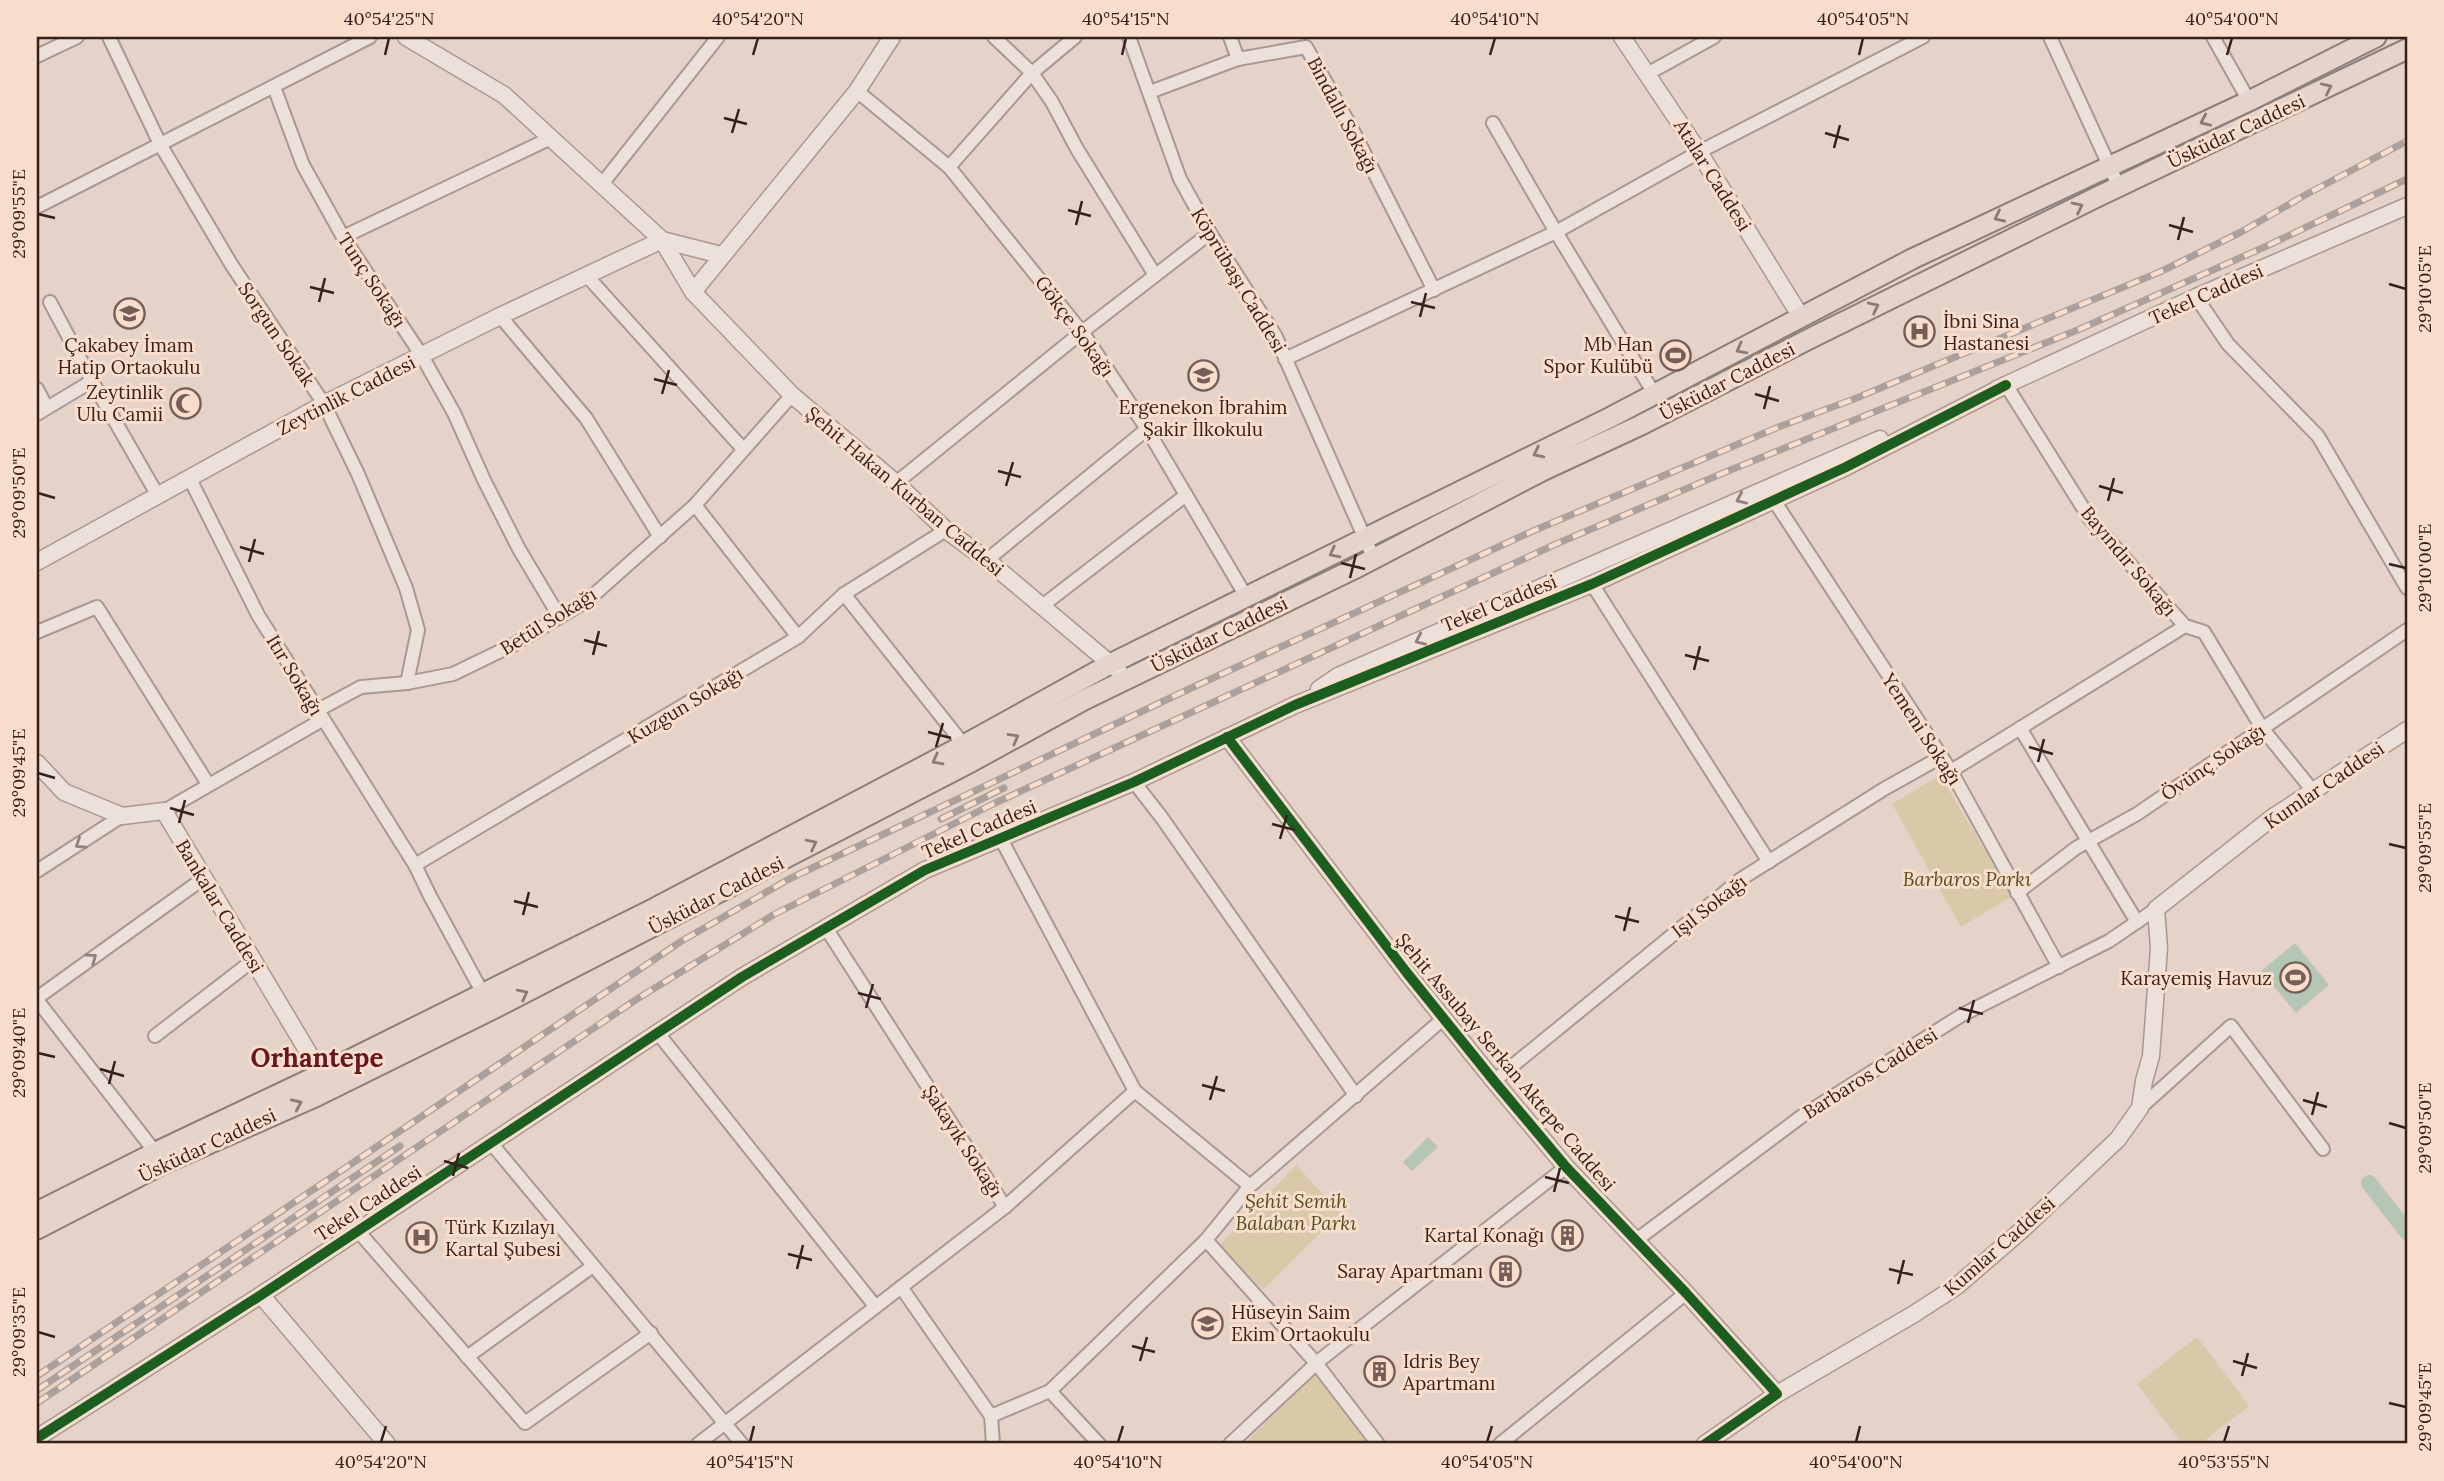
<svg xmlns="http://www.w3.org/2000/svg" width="2444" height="1481" viewBox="0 0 2444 1481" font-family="Lora,serif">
	<rect width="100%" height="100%" fill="#e5d2c8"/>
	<g fill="#d9c9a9">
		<polygon points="1940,775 2012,896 1961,927 1892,804"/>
		<polygon points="1296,1165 1340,1213 1263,1290 1220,1245"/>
		<polygon points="2197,1337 2249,1406 2200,1444 2183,1444 2137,1384"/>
		<polygon points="1315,1374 1368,1444 1244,1444"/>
	</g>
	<g fill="#b5c6b4">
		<polygon points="2295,943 2329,985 2296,1013 2261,971"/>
		<polygon points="1428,1137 1438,1147 1412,1171 1403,1162"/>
	</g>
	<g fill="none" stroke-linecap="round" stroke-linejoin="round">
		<polyline stroke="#b5c6b4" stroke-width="16" points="2369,1183 2407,1232"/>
		<defs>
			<g id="minor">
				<polyline points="109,37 160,144 231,264 324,404 358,474 406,588 418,630 407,683"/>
				<polyline points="994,37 1032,73 1052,102 1077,149 1155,275"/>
				<polyline points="1129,37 1180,179 1210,233 1275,335 1374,559"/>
				<polyline points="1230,37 1238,59"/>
				<polyline points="2050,37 2119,187"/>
				<polyline points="2213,37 2249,101"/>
				<polyline points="37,56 77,37"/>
				<polyline points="1647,74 1714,37"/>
				<polyline points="274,87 303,165 343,237 422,356 454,413 484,480 519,549 559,616"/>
				<polyline points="857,91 949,167 1085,336 1147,429 1247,598"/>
				<polyline points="1150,92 1238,59 1306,47 1351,127 1434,290"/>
				<polyline points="1493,123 1556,232 1655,395"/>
				<polyline points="949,167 1032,73 1075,37"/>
				<polyline points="602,184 718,37"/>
				<polyline points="37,207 370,37"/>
				<polyline points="343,237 551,138"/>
				<polyline points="587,276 743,449"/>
				<polyline points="2196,297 2228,344 2318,436 2407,588"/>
				<polyline points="50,302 92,381 158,496"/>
				<polyline points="500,316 586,418 660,537"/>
				<polyline points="1285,359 1556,232 1699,152 1923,37"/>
				<polyline points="2006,385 2090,519 2185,626 2204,632 2262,728 2313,791"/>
				<polyline points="37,389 47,408"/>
				<polyline points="37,414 92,381"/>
				<polyline points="189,477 258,615 415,865 430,896 486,999"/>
				<polyline points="896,483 1082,332 1210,233"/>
				<polyline points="1773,499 1951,771 2059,967"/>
				<polyline points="695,505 798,637"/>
				<polyline points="987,560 1147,429"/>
				<polyline points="1592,584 1769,862"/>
				<polyline points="844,594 964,745"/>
				<polyline points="1042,606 1186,495"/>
				<polyline points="37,632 97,607 208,784"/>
				<polyline points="318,710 361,687 407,683 453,674 513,645 588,600 695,505 792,395"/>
				<polyline points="2020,728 2137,922"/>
				<polyline points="1951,771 2185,626"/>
				<polyline points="1134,782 1162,818 1356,1096"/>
				<polyline points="164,811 322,720"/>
				<polyline points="1001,839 1135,1091 1250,1186"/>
				<polyline points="415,865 798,637 844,594 946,530"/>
				<polyline points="37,871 122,816"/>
				<polyline points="2017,893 2076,848 2137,814 2407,630"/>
				<polyline points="826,928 1005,1207 1135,1091"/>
				<polyline points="37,998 204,878"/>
				<polyline points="37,1000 159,1157"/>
				<polyline points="657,1032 875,1306"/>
				<polyline points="155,1036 252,961"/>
				<polyline points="1494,1081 1741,879 1884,789 1941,757"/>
				<polyline points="2140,1108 2231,1026 2323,1149"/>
				<polyline points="491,1143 742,1444"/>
				<polyline points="358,1231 525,1423 651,1333"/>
				<polyline points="1206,1240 1316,1363 1378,1444"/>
				<polyline points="1635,1241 1802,1116 1962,1015 2109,941 2156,909"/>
				<polyline points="901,1287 991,1416 993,1444"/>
				<polyline points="467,1357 593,1266"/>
				<polyline points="1050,1391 1099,1444"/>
				<polyline points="991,1416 1050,1391 1206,1240 1250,1186 1443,1019"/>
				<polyline points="698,1444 1005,1207"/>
				<polyline points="1230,1444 1320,1360 1566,1167"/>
				<polyline points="1500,1444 1686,1293"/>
			</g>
			<g id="tertiary">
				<polyline points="406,37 504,95 662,240 693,292 792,395 896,483 946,530 987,560 1119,671"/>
				<polyline points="1622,37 1699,152 1801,317"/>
				<polyline points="662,240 721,255"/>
				<polyline points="693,292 857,91 892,37"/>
				<polyline points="1997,389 2196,297 2407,206"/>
				<polyline points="37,562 324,404 500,316 662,240"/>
				<polyline points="1319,689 1338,676 1880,439"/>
				<polyline points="1227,737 1407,973 1494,1081 1566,1167 1686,1293 1777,1394"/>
				<polyline points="37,763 64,792 122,816 164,811 326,1082"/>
				<polyline points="261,1295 387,1444"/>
				<polyline points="37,1438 261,1295 742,977 925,870 1134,782 1295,705 1592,584 1846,467 2006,385"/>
				<polyline points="1705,1444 1777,1394 1914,1314 1957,1286 2023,1229 2118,1139 2140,1108 2144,1081 2151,1056 2159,948 2156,909 2273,817 2407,730"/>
			</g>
			<g id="primary">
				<polyline points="37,1212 156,1152 321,1074 655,908 964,745 1110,664 1611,417 1912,259 2249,101 2376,37"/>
				<polyline points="37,1229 163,1164 317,1096 493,1009 971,762 1084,700 1354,569 1542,471 1641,425 1813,337 2097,197 2407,49"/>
			</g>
		</defs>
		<use href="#minor" stroke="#a99892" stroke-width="16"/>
		<use href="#tertiary" stroke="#a99892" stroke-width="19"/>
		<use href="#primary" stroke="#8e7e79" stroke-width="23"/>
		<use href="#minor" stroke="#ece0da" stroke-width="12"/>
		<use href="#tertiary" stroke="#ece0da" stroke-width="16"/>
		<use href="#primary" stroke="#e4d4cb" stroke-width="19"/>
		<defs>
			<g id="rail">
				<polyline points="941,819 1004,788"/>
				<polyline points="37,1376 680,942 789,879 1187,690 1533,531 1781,426 1854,399 2162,271 2241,232 2307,194 2407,141"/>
				<polyline points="37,1390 400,1146"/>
				<polyline points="37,1403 637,999 773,915 993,804 1556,544 1728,471 2080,329 2269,245 2407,179"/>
			</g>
		</defs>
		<use href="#rail" stroke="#aba09b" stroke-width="7"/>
		<use href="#rail" stroke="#f8dccc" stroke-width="4.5" stroke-dasharray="13" stroke-linecap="butt"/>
		<defs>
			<g id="cycleway">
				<polyline points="1227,737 1407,973 1494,1081 1566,1167 1686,1293 1777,1394 1705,1444"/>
				<polyline points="37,1438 261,1295 742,977 925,870 1134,782 1295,705 1592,584 1846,467 2006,385"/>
			</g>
		</defs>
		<use href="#cycleway" stroke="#f8dccc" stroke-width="15"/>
		<use href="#cycleway" stroke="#1b5e20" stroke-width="10"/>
	</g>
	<defs><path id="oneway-chevron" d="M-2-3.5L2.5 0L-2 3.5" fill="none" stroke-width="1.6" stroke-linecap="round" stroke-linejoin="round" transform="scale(1.75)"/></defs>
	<g stroke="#8e7a72">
		<use href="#oneway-chevron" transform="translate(2327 88) rotate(-25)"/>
		<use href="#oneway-chevron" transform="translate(2205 121) rotate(156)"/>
		<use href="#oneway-chevron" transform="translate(2078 207) rotate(-26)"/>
		<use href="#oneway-chevron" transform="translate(1999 217) rotate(155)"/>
		<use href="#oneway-chevron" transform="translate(1874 307) rotate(-26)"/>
		<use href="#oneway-chevron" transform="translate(1741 349) rotate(152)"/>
		<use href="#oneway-chevron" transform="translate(1538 453) rotate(154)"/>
		<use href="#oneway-chevron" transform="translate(1334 553) rotate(153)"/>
		<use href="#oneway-chevron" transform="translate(1014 738) rotate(-29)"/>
		<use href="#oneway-chevron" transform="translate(937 760) rotate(152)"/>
		<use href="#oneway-chevron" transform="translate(812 844) rotate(-27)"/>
		<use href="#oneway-chevron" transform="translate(523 994) rotate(-27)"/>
		<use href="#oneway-chevron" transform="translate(297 1104) rotate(-24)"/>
	</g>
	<g stroke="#92807a">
		<use href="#oneway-chevron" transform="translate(1741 499) rotate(156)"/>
		<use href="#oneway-chevron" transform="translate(1420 640) rotate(156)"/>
		<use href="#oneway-chevron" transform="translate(80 844) rotate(147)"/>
		<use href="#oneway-chevron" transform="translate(92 958) rotate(-36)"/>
	</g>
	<path fill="none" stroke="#371f1a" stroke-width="2.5" d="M385,55L389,38M753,55L758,38M1122,55L1126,38M1490,55L1495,38M1859,55L1863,38M2227,55L2232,38M724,118L747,124M732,133L739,109M1825,133L1849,140M1834,148L1840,125M1068,210L1091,216M38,214L55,218M1076,225L1082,201M2169,225L2193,232M2178,240L2184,217M2389,284L2406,289M310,287L334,293M319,302L325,278M1411,302L1435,308M1420,317L1426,293M654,379L677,385M662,394L669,370M1755,394L1779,401M1764,409L1770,386M998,471L1021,477M1006,486L1013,462M2099,486L2123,493M38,493L55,498M2108,501L2114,478M240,547L264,554M249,562L255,539M1341,563L1365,569M2389,564L2406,568M1350,578L1356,554M584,640L607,646M593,655L599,631M1685,655L1709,661M1694,670L1700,646M928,732L951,738M936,747L943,723M2029,747L2053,754M2038,762L2044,739M38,773L55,778M170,808L194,815M179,823L185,800M1272,824L1295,830M1280,839L1287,815M2389,844L2406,848M514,901L538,907M523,915L529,892M1615,916L1639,922M1624,931L1630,907M858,993L881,999M866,1008L873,984M1959,1008L1983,1014M1968,1023L1974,1000M38,1053L55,1057M100,1069L124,1076M109,1084L115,1061M1202,1085L1225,1091M1210,1100L1217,1076M2303,1100L2327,1107M2312,1115L2318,1092M2389,1123L2406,1128M444,1161L468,1168M453,1176L459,1153M1545,1177L1569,1183M1554,1192L1560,1168M788,1254L812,1260M797,1269L803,1245M1889,1269L1913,1275M1898,1284L1904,1260M38,1332L55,1337M1132,1346L1155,1352M1140,1361L1147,1337M2233,1361L2257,1368M2242,1376L2248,1353M2389,1403L2406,1407M381,1442L386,1426M750,1442L754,1426M1118,1442L1123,1426M1487,1442L1492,1426M1856,1442L1860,1426M2224,1442L2229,1426"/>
	<defs>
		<symbol id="school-ring" viewBox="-11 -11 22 22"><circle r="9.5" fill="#f8dccc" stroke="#745e57" stroke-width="1.5"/><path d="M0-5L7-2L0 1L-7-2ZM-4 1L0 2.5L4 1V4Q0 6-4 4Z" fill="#745e57"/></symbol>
		<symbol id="hospital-ring" viewBox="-11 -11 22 22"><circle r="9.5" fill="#f8dccc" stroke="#745e57" stroke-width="1.5"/><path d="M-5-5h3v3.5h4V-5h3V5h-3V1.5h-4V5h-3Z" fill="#745e57"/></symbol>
		<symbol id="stadium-ring" viewBox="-11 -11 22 22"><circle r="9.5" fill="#f8dccc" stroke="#745e57" stroke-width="1.5"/><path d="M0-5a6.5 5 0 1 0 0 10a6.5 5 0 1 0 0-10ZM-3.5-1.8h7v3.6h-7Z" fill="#745e57"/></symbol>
		<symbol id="mosque-ring" viewBox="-11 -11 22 22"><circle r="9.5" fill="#f8dccc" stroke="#745e57" stroke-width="1.5"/><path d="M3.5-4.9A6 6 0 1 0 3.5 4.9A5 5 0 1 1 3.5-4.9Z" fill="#745e57"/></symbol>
		<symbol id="building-ring" viewBox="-11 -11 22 22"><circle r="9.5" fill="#f8dccc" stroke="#745e57" stroke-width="1.5"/><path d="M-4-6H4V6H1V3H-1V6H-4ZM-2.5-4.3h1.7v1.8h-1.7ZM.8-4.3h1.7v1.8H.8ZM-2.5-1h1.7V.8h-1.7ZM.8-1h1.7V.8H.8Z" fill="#745e57"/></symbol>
	</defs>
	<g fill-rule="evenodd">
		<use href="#school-ring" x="112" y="296" width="35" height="35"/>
		<use href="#hospital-ring" x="1902" y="314" width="35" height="35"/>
		<use href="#stadium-ring" x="1658" y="338" width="35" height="35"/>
		<use href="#school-ring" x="1186" y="358" width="35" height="35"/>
		<use href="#mosque-ring" x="168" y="386" width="35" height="35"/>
		<use href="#stadium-ring" x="2278" y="960" width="35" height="35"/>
		<use href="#building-ring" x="1550" y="1218" width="35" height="35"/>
		<use href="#hospital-ring" x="404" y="1220" width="35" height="35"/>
		<use href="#building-ring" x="1488" y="1254" width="35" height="35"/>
		<use href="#school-ring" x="1190" y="1306" width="35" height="35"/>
		<use href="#building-ring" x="1362" y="1354" width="35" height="35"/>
	</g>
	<g text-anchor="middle" stroke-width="6" stroke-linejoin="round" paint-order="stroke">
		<g font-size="19" fill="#371f1a" stroke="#f8dccc">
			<text transform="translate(1343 115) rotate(62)" y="7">Bindallı Sokağı</text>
			<text transform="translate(2236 131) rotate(-25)" y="7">Üsküdar Caddesi</text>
			<text transform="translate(1713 175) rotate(58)" y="7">Atalar Caddesi</text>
			<text transform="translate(372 280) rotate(57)" y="7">Tunç Sokağı</text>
			<text transform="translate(1239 280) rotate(59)" y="7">Köprübaşı Caddesi</text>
			<text transform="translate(2206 294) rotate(-24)" y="7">Tekel Caddesi</text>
			<text transform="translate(1075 326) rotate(54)" y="7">Gökçe Sokağı</text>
			<text transform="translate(277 334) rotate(56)" y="7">Sorgun Sokak</text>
			<text transform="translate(1727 381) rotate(-27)" y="7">Üsküdar Caddesi</text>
			<text transform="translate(346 395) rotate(-27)" y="7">Zeytinlik Caddesi</text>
			<text transform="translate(905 491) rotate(40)" y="7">Şehit Hakan Kurban Caddesi</text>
			<text transform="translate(2129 561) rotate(50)" y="7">Bayındır Sokağı</text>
			<text transform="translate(1499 603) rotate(-22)" y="7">Tekel Caddesi</text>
			<text transform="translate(548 621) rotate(-32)" y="7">Betül Sokağı</text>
			<text transform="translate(1219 634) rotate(-26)" y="7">Üsküdar Caddesi</text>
			<text transform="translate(295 675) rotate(59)" y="7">Itır Sokağı</text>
			<text transform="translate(685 705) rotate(-31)" y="7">Kuzgun Sokağı</text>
			<text transform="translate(1922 729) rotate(57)" y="7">Yemeni Sokağı</text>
			<text transform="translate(2213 762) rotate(-34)" y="7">Övünç Sokağı</text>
			<text transform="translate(2324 785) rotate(-34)" y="7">Kumlar Caddesi</text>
			<text transform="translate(979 829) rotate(-23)" y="7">Tekel Caddesi</text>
			<text transform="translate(716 895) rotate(-27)" y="7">Üsküdar Caddesi</text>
			<text transform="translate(220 906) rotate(59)" y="7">Bankalar Caddesi</text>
			<text transform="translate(1709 906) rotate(-38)" y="7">Işıl Sokağı</text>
			<text transform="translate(1506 1062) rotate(50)" y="7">Şehit Assubay Serkan Aktepe Caddesi</text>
			<text transform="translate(1870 1073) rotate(-32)" y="7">Barbaros Caddesi</text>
			<text transform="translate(963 1141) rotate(57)" y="7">Şakayık Sokağı</text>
			<text transform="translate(207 1145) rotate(-25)" y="7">Üsküdar Caddesi</text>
			<text transform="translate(368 1203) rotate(-33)" y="7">Tekel Caddesi</text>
			<text transform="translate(1999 1246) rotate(-41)" y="7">Kumlar Caddesi</text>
		</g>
		<g font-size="19" fill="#371f1a" stroke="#f8dccc" text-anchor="end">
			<text x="1943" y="328" text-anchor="start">İbni Sina<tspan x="1943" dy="22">Hastanesi</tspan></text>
			<text x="1653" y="351">Mb Han<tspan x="1653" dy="22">Spor Kulübü</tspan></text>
			<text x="129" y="352" text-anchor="middle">Çakabey İmam<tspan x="129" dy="22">Hatip Ortaokulu</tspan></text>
			<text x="163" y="399">Zeytinlik<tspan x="163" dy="22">Ulu Camii</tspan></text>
			<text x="1203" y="414" text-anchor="middle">Ergenekon İbrahim<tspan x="1203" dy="22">Şakir İlkokulu</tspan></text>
			<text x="2272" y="985">Karayemiş Havuz</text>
			<text x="445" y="1234" text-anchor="start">Türk Kızılayı<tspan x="445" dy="22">Kartal Şubesi</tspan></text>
			<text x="1544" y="1242">Kartal Konağı</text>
			<text x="1483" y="1278">Saray Apartmanı</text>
			<text x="1231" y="1319" text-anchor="start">Hüseyin Saim<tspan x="1231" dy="22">Ekim Ortaokulu</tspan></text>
			<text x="1403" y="1368" text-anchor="start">Idris Bey<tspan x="1403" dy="22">Apartmanı</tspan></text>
		</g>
		<g font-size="19" font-style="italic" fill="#55511f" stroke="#f8dccc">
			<text x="1967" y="886">Barbaros Parkı</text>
			<text x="1296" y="1208">Şehit Semih<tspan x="1296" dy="22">Balaban Parkı</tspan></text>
		</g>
		<g font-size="26" font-weight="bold" fill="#661720" stroke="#f8dccc">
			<text x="317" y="1067">Orhantepe</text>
		</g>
	</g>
	<rect width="2444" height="1481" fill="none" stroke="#f8dccc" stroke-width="77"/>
	<rect x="38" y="38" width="2368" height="1404" fill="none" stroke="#371f1a" stroke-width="2.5"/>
	<g font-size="18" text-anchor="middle" fill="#371f1a">
		<text x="389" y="25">40°54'25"N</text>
		<text x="758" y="25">40°54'20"N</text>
		<text x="1126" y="25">40°54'15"N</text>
		<text x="1495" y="25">40°54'10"N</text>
		<text x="1863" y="25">40°54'05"N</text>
		<text x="2232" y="25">40°54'00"N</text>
		<text transform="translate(19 214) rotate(-90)" y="6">29°09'55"E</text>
		<text transform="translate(2425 289) rotate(-90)" y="6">29°10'05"E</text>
		<text transform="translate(19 493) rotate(-90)" y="6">29°09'50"E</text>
		<text transform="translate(2425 568) rotate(-90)" y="6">29°10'00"E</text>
		<text transform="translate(19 773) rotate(-90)" y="6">29°09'45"E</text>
		<text transform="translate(2425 848) rotate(-90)" y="6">29°09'55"E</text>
		<text transform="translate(19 1053) rotate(-90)" y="6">29°09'40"E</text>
		<text transform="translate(2425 1128) rotate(-90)" y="6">29°09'50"E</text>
		<text transform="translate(19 1332) rotate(-90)" y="6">29°09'35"E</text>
		<text transform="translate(2425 1407) rotate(-90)" y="6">29°09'45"E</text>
		<text x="381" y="1468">40°54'20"N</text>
		<text x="750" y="1468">40°54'15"N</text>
		<text x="1118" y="1468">40°54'10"N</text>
		<text x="1487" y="1468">40°54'05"N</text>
		<text x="1856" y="1468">40°54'00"N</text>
		<text x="2224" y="1468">40°53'55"N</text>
	</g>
</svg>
